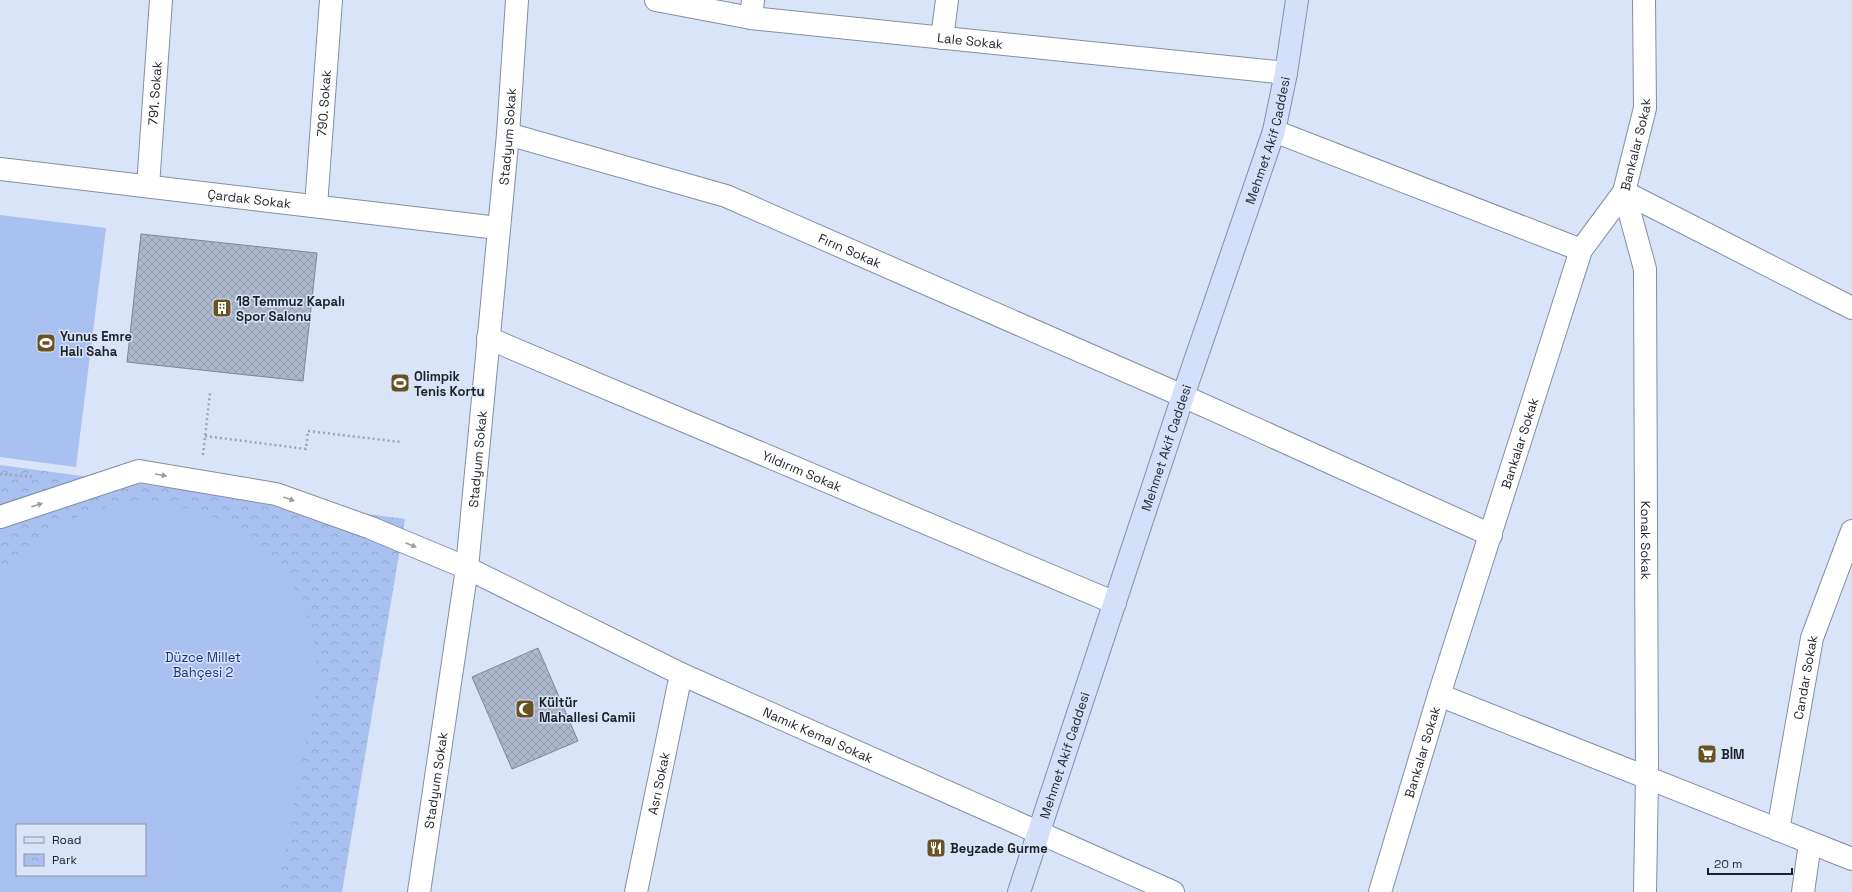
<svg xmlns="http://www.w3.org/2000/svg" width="1852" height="892" viewBox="0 0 1852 892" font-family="'Space Grotesk',sans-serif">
	<defs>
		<pattern id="park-crowns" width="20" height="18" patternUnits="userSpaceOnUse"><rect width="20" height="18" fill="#a9c1f1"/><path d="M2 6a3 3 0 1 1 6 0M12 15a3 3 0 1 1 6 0" fill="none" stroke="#91a6cf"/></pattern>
		<pattern id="building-cross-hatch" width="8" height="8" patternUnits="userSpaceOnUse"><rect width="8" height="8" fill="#adb7cb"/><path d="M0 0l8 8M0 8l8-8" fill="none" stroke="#949dae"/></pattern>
	</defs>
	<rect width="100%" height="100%" fill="#d9e4f8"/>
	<path fill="url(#park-crowns)" fill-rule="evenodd" d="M0,465L405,519L342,892H0ZM17,825H145V875H17Z"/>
	<g fill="#a9c1f1" fill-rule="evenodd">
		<polygon points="0,215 106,228 76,467 0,457"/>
		<path d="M129,503C235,499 315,570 318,678L277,892H0V581C32,537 75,510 129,503ZM17,825H145V875H17Z"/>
	</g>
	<g fill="url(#building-cross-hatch)" stroke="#7d8799">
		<polygon points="141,234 317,253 303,381 127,362"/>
		<polygon points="538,648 578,741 512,769 472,677"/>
	</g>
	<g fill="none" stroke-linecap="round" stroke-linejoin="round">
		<defs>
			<g id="minor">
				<path id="s1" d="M656,0L751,18L1286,73"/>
				<polyline points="751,18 753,0"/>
				<polyline points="942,38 947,0"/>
				<polyline points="1274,131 1581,250"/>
				<path id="s2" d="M508,134L726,196L1183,396L1491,535"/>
				<path id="s3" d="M0,169L498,228"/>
				<path id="s4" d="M148,186L161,0"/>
				<path id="s5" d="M1624,192L1645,269L1647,777L1645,892"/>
				<polyline points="1624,192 1852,308"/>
				<path id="s6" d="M316,206L331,0"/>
				<path id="s7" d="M488,338L1115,603"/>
				<path id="s8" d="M0,517L139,471L276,494L371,528L467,568L681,674L1173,892"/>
				<polyline points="1439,695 1852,859"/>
				<path id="s9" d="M1778,830L1812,638L1852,531"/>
				<path id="s10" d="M419,892L467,568L508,134L517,0"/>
				<path id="s11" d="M636,892L681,674"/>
				<path id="s12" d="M1380,892L1439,695L1581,250L1624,192L1645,108L1644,0"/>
				<polyline points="1803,892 1810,843"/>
			</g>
			<g id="major">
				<path id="s13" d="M1019,892L1183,396L1274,131L1286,73L1297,0"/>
			</g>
		</defs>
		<use href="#minor" stroke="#858ea1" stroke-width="24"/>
		<use href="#major" stroke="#8190af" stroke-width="24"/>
		<g stroke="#9ca5b5" stroke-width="2.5" stroke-dasharray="2 3" stroke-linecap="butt">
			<polyline points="205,436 306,449 308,431 401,442"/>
			<polyline points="203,455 210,393"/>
			<polyline points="0,474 35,477"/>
		</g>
		<use href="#minor" stroke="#fff" stroke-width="22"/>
		<use href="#major" stroke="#d4e0fa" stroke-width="22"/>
	</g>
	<defs><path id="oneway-solid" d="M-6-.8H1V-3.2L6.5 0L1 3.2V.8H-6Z"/></defs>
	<g fill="#999b9e">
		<use href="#oneway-solid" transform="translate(161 475) rotate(10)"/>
		<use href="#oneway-solid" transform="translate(289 499) rotate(20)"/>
		<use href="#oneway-solid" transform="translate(37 505) rotate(-18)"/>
		<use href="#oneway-solid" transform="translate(411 545) rotate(23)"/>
	</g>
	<defs>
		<symbol id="building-square" viewBox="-11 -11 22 22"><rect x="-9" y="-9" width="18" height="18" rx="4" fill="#695323" stroke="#d9e4f8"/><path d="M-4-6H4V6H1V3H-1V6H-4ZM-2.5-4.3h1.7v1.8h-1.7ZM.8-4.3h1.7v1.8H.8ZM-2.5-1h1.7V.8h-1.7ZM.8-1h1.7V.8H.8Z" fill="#fff"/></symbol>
		<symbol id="stadium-square" viewBox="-11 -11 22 22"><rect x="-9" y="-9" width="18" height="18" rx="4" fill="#695323" stroke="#d9e4f8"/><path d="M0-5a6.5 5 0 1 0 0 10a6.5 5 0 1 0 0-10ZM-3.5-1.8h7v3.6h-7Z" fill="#fff"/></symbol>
		<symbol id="mosque-square" viewBox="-11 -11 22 22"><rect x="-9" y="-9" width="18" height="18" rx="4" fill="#695323" stroke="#d9e4f8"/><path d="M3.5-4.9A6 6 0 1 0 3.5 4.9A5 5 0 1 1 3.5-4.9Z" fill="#fff"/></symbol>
		<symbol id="supermarket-square" viewBox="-11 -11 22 22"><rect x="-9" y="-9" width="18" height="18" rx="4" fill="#695323" stroke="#d9e4f8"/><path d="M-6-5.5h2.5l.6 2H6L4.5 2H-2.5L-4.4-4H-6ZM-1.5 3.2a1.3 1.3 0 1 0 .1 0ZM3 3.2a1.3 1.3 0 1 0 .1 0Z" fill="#fff"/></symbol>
		<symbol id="restaurant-square" viewBox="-11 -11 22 22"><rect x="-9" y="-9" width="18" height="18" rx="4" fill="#695323" stroke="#d9e4f8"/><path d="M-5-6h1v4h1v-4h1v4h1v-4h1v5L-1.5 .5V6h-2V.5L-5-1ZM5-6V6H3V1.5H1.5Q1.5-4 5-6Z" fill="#fff"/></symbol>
	</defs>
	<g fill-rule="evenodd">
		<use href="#building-square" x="211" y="297" width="22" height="22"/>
		<use href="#stadium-square" x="35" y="332" width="22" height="22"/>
		<use href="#stadium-square" x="389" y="372" width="22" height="22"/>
		<use href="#mosque-square" x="514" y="698" width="22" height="22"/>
		<use href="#supermarket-square" x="1696" y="743" width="22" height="22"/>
		<use href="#restaurant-square" x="925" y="837" width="22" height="22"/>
	</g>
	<g text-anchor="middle" stroke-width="3" stroke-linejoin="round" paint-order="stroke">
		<g font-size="13" fill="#1d2128" stroke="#d9e4f8">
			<text dy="5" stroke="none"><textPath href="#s1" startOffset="317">Lale Sokak</textPath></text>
			<text dy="5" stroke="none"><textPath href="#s4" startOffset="93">791. Sokak</textPath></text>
			<text dy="5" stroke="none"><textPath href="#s6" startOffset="103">790. Sokak</textPath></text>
			<text dy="5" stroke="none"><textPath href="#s10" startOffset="761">Stadyum Sokak</textPath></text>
			<text dy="5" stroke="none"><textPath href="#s13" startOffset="792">Mehmet Akif Caddesi</textPath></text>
			<text dy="5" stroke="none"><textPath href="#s12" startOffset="794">Bankalar Sokak</textPath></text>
			<text dy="5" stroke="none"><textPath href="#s3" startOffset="251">Çardak Sokak</textPath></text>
			<text dy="5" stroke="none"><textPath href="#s2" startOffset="362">Fırın Sokak</textPath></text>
			<text dy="5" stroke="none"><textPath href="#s12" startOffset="470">Bankalar Sokak</textPath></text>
			<text dy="5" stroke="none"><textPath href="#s13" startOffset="468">Mehmet Akif Caddesi</textPath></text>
			<text dy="5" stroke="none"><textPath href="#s10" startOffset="437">Stadyum Sokak</textPath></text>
			<text dy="5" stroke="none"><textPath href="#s7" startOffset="341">Yıldırım Sokak</textPath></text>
			<text dy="5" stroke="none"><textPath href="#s5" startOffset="351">Konak Sokak</textPath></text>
			<text dy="5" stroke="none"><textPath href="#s9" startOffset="155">Candar Sokak</textPath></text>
			<text dy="5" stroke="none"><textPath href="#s8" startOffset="879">Namık Kemal Sokak</textPath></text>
			<text dy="5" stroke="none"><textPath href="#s12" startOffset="146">Bankalar Sokak</textPath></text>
			<text dy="5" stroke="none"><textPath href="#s13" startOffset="144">Mehmet Akif Caddesi</textPath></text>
			<text dy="5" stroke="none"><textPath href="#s10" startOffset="113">Stadyum Sokak</textPath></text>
			<text dy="5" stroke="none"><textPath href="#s11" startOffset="111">Asrı Sokak</textPath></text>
		</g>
		<g font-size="13" font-weight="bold" fill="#1d2128" stroke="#d9e4f8" text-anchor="start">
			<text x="236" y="306">18 Temmuz Kapalı<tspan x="236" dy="15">Spor Salonu</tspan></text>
			<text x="60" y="341">Yunus Emre<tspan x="60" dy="15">Halı Saha</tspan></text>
			<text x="414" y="381">Olimpik<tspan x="414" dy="15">Tenis Kortu</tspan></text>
			<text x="539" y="707">Kültür<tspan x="539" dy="15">Mahallesi Camii</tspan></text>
			<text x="1721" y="759">BİM</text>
			<text x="950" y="853">Beyzade Gurme</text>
		</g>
		<g font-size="13" fill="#133282" stroke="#d9e4f8">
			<text x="203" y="662">Düzce Millet<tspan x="203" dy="15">Bahçesi 2</tspan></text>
		</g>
	</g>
	<rect x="16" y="824" width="130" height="52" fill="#d9e4f8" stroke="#8e96a5"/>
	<rect x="24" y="837" width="20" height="6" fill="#d4e0fa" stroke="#8e96a5"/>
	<text x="52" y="844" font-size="12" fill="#1d2128">Road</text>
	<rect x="24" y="854" width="20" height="12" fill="url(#park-crowns)" stroke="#8e96a5"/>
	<text x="52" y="864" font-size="12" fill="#1d2128">Park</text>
	<path d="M1708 868v6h84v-6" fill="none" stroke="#1d2128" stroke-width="2"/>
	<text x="1714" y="868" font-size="12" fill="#1d2128" stroke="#d9e4f8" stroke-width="3" paint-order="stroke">20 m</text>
</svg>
